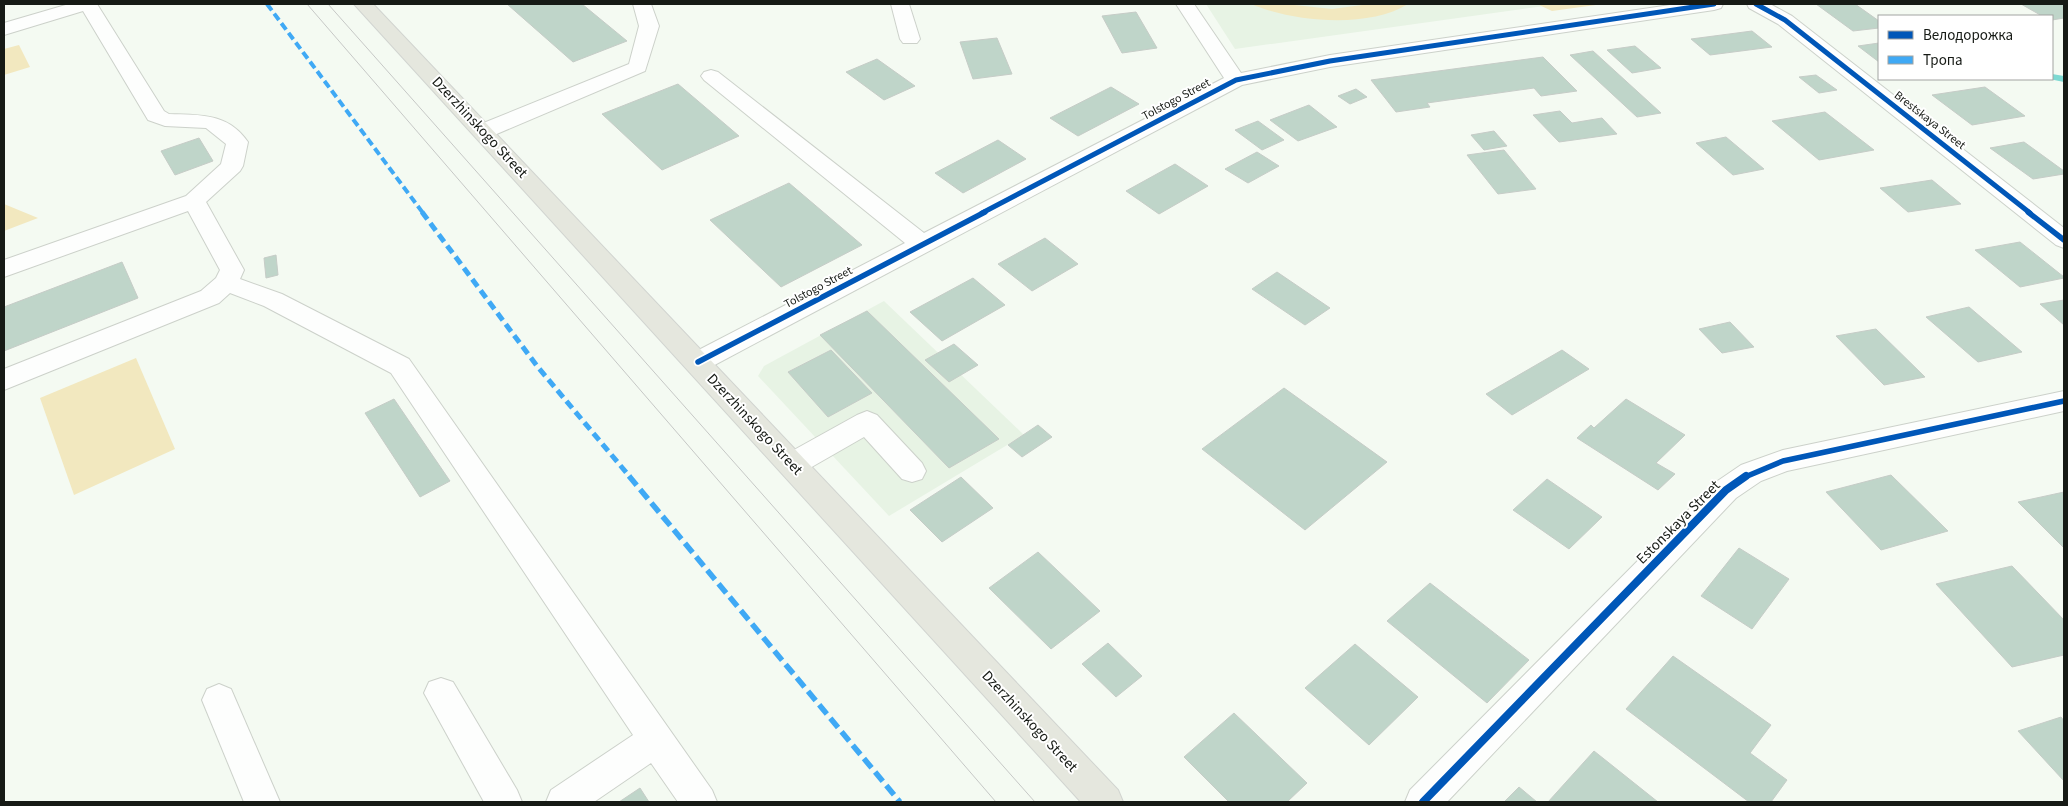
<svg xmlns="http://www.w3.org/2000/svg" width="2068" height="806" viewBox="0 0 2068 806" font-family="'Source Sans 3',sans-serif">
	<rect width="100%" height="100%" fill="#f4faf2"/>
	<g fill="#e7f3e4">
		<polygon points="1206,4 1559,4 1235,49"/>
		<polygon points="884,301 1024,435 889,516 758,376 764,366"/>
	</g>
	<g fill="#f2e8bf">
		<path d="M1251,4H1285L1332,9L1370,4H1408C1368,29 1293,22 1251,4Z"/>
		<polygon points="1537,4 1603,4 1552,11"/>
		<polygon points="19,45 30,67 4,75 4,49"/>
		<polygon points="4,204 38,218 4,231"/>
		<polygon points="136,358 175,449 74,495 40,398"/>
	</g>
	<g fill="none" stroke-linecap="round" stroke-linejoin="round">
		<polygon fill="#7dd9d2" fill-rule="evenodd" points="2052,74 2064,76 2064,82 2049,79 2052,79"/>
	</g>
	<g fill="#bfd5c9" stroke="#c6ccc7">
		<polygon points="507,4 582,4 627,41 573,62"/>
		<polygon points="1816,4 1855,4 1879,21 1879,28 1853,31"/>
		<polygon points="2021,4 2064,4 2064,18 2052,20 2052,16 2042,16"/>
		<polygon points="1136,12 1157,48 1122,53 1102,16"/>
		<polygon points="1752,31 1772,47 1710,55 1691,39"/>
		<polygon points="997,38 1012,74 973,79 960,42"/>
		<polygon points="1879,43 1879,62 1858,46"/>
		<polygon points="1635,46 1661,68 1632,73 1607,50"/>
		<polygon points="1593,51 1661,113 1637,117 1570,55"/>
		<polygon points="1543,57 1577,91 1541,96 1534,88 1427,103 1430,107 1396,112 1371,80"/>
		<polygon points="877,59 915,86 884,100 846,72"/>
		<polygon points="1816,75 1837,90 1819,93 1799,77"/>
		<polygon points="678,84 739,136 662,170 602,114"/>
		<polygon points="1111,87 1139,104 1078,136 1050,118"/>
		<polygon points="1985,87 2025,116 1972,125 1932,95"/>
		<polygon points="1356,89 1367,97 1350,104 1338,96"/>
		<polygon points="1309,105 1337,127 1298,141 1270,120"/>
		<polygon points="1560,111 1572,123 1602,118 1617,134 1559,142 1533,115"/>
		<polygon points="1825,112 1874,150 1819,160 1772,121"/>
		<polygon points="1258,121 1284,140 1262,150 1235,130"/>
		<polygon points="1494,131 1507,146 1484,150 1471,135"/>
		<polygon points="1726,137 1764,169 1733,175 1696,143"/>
		<polygon points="199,138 213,161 175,175 161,151"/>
		<polygon points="998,140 1026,159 963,193 935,173"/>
		<polygon points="2024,142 2064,171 2064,174 2033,179 1990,148"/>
		<polygon points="1504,150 1536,189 1498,194 1467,155"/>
		<polygon points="1257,152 1279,166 1248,183 1225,169"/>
		<polygon points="1175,164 1208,186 1159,214 1126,191"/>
		<polygon points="1932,180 1961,204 1908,212 1880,188"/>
		<polygon points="789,183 862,245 781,287 710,220"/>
		<polygon points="1045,238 1078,264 1032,291 998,264"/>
		<polygon points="2020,242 2064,277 2064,278 2020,287 1975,250"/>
		<polygon points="276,255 278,275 266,278 264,258"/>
		<polygon points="122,262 138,298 4,351 4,307"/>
		<polygon points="1277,272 1330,308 1305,325 1252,289"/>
		<polygon points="973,278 1005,305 942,341 910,312"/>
		<polygon points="2064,300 2064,325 2040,304"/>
		<polygon points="1969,307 2022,352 1978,362 1926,317"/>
		<polygon points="867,311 999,439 949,468 820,335"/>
		<polygon points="1730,322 1754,347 1722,353 1699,329"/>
		<polygon points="1876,329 1925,377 1884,385 1836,336"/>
		<polygon points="954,344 978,365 949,382 925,360"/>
		<polygon points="831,350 872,393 828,417 788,372"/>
		<polygon points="1562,350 1589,369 1512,415 1486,394"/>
		<polygon points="1284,388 1387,462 1305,530 1202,449"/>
		<polygon points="394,399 450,481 420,497 365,413"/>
		<polygon points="1626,399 1685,435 1656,463 1675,474 1658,490 1577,438 1591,425 1594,428"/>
		<polygon points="1038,425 1052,437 1022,457 1008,445"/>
		<polygon points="1891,475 1948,531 1881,550 1826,492"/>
		<polygon points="961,477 993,508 942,542 910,510"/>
		<polygon points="1547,479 1602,517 1569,549 1513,510"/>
		<polygon points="2064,492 2064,548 2018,502"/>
		<polygon points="1739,548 1789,579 1752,629 1701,596"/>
		<polygon points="1038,552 1100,611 1051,649 989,588"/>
		<polygon points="2012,566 2064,620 2064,655 2012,667 1936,584"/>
		<polygon points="1430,583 1529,660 1487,703 1387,621"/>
		<polygon points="1108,643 1142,676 1116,697 1082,664"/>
		<polygon points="1355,644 1418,697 1369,745 1305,688"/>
		<polygon points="1673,656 1771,725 1750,753 1787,780 1771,802 1749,802 1626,709"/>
		<polygon points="1234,713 1307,783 1287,802 1229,802 1184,757"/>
		<polygon points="2061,717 2064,721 2064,781 2018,731"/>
		<polygon points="1594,751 1658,802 1548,802"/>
		<polygon points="1519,787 1537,802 1504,802"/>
		<polygon points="640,788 649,802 619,802"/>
	</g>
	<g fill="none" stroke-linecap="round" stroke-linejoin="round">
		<defs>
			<g id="minor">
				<path d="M69,4H97L164,111L169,114C201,115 228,113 248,142L243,166L240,171L206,202L244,270L240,279L282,294L409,359L712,790L717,802H678L651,763L594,802H546L551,790L633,735L391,373L264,306L230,293L219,303L4,390V369L201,291L216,278L220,270L188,211L4,277V260L186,196L221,164L226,144L206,128L165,126L148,120L83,11L4,35V23Z"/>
				<polygon points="633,4 651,4 659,26 645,71 492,136 484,137 476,136 473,131 476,126 629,64 639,26"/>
				<polygon points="891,4 909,4 920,39 917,43 903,43 900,39"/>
				<polygon points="1176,4 1194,4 1241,73 1330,55 1677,4 1723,4 1721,8 1714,10 1330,67 1242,85 707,369 698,372 689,369 685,362 689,355 905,243 704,80 701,76 704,72 711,70 718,72 924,233 1224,78"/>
				<polygon points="1747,4 1770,4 1792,16 2064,228 2064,248 2056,245 1778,24 1749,8"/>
				<polygon points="2064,391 2064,411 1787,471 1761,481 1736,498 1447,802 1405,802 1410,790 1716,482 1741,465 1783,450"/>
				<polygon points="867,411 877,415 922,463 926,471 922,479 912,482 902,479 864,437 803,472 793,475 783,472 779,464 783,456 857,415"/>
				<polygon points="441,678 453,682 517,790 522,802 484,802 424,693 429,682"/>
				<polygon points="219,684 231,689 280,802 244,802 202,700 207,689"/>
			</g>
			<polygon id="major" points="354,4 373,4 1118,790 1123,802 1081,802"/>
		</defs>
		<use href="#minor" stroke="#ccd1ca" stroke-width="2"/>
		<use href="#major" stroke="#d1d4d0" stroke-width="2"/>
		<use href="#minor" fill="#fdfefd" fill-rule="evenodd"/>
		<use href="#major" fill="#e5e7de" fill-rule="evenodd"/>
		<g stroke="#c6c8c6" stroke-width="1">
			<polyline points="307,4 996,802"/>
			<polyline points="328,4 1035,802"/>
		</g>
		<polyline stroke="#3fa9f5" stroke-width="4" stroke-dasharray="8 4" stroke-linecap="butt" points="267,4 423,213"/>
		<polyline stroke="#3fa9f5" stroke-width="5" stroke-dasharray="9 5" stroke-linecap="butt" points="422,212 537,366 630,477"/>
		<polyline stroke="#3fa9f5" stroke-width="5.5" stroke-dasharray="12 5.5" stroke-linecap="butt" points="629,476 900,802"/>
		<defs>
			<g id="cycleway-far2">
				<polyline points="1756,4 1785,20 2030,213"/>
				<polyline points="982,213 1236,80 1330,61 1714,4"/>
			</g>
			<g id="cycleway-far1">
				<polyline points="2028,212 2064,240"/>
				<polyline points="698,362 985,212"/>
				<polyline points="1745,477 1783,461 2064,401"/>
			</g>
			<polyline id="cycleway" points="1423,802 1726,490 1746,476"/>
		</defs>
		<use href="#cycleway-far2" stroke="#fff" stroke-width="8"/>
		<use href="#cycleway-far1" stroke="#fff" stroke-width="9"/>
		<use href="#cycleway" stroke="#fff" stroke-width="11"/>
		<use href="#cycleway-far2" stroke="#0057b8" stroke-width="5"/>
		<use href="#cycleway-far1" stroke="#0057b8" stroke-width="5.5"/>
		<use href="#cycleway" stroke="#0057b8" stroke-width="8"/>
	</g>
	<g text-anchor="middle" stroke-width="4" stroke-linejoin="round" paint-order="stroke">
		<g font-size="12" fill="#161a15" stroke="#fff">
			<text transform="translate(1176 99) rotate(-28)" y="4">Tolstogo Street</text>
			<text transform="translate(1930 120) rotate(38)" y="4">Brestskaya Street</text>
			<text transform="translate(818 287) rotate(-28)" y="4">Tolstogo Street</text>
		</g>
		<g font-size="15" fill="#161a15" stroke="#fff">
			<text transform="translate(480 127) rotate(47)" y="5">Dzerzhinskogo Street</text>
			<text transform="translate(755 424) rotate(47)" y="5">Dzerzhinskogo Street</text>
			<text transform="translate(1678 522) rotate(-45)" y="5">Estonskaya Street</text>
			<text transform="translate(1030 721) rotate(47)" y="5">Dzerzhinskogo Street</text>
		</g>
	</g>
	<rect width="2068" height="806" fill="none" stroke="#161a15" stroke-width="10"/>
	<rect x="1878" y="15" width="175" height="65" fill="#ffffff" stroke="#a2a3a1"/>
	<rect x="1888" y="31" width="25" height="8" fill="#0057b8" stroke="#a2a3a1"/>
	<text x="1923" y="40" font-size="15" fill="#161a15">Велодорожка</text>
	<rect x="1888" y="56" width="25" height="8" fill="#3fa9f5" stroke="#a2a3a1"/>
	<text x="1923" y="65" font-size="15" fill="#161a15">Тропа</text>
</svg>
